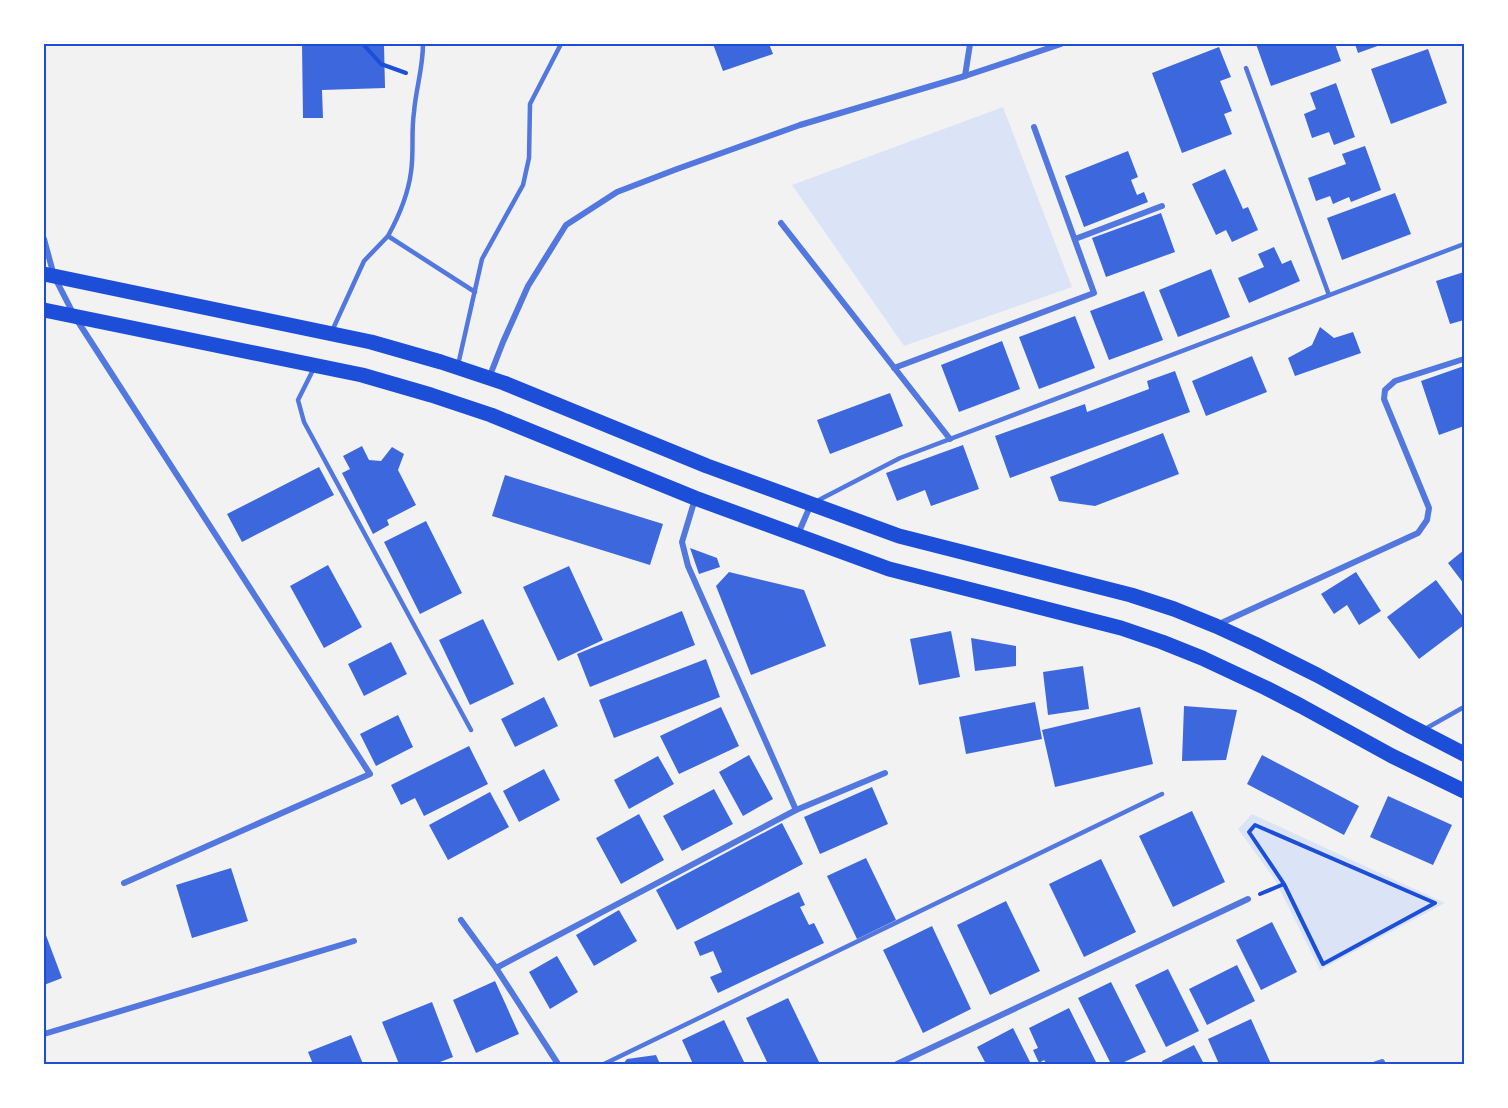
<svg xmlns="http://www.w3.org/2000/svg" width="1508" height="1108" viewBox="0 0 1508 1108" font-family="'Varela Round',sans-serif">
	<rect width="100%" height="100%" fill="#f2f2f2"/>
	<g fill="#dbe4f7">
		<polygon points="1003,107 1072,287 904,346 792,185"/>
		<polygon points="1252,814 1445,903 1320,970 1275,880 1238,829"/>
	</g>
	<g fill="#3d67dc">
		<polygon points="302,44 384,44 385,88 322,90 323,118 303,118"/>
		<polygon points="713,44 769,44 773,54 723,71"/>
		<polygon points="1256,44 1335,44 1341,61 1271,86"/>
		<polygon points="1355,44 1383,44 1358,53"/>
		<polygon points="1219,47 1231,77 1220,81 1232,111 1224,114 1232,134 1182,153 1152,73"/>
		<polygon points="1428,49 1447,103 1391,124 1371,69"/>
		<polygon points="1336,83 1355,137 1334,145 1329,132 1312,138 1304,114 1316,109 1310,93"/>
		<polygon points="1365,146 1381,190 1351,202 1349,197 1333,204 1330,196 1316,201 1308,178 1346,164 1342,154"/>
		<polygon points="1128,151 1138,177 1131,180 1137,195 1144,192 1148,202 1084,227 1065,176"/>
		<polygon points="1225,169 1243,209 1248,207 1258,230 1232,242 1226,230 1216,235 1192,184"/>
		<polygon points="1395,193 1411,234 1342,260 1327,218"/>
		<polygon points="1161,213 1175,252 1106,277 1092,238"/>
		<polygon points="1274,247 1282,264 1291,260 1300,281 1249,303 1238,278 1264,267 1258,254"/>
		<polygon points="1211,269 1230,317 1178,337 1159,290"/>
		<polygon points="1464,272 1464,320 1450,324 1436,281"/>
		<polygon points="1144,291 1163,340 1109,360 1090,311"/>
		<polygon points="1075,316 1095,368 1039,389 1019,337"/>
		<polygon points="1320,327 1334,338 1353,332 1361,353 1295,376 1288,358 1312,345"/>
		<polygon points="1002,341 1020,389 959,412 941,365"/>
		<polygon points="1252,356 1267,392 1206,416 1192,381"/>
		<polygon points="1464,366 1464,426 1439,435 1421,381"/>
		<polygon points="1175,371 1190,412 1010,478 995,436 1085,404 1087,412 1149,389 1147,381"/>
		<polygon points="890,393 903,426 830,454 817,420"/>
		<polygon points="1163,433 1179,474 1095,506 1059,501 1050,477"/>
		<polygon points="963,445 979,489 931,506 925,490 897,501 886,473"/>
		<polygon points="362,446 369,460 381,461 392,447 404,454 398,470 416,505 387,520 389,525 373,534 342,473 350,469 343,456"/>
		<polygon points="319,467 334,495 242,542 227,514"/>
		<polygon points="505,475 663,524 650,565 492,516"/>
		<polygon points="426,521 462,593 420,614 384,542"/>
		<polygon points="690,548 717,558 720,567 699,574"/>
		<polygon points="1464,550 1464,584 1448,563"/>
		<polygon points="328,565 362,627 324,648 290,586"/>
		<polygon points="569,566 603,640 558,661 523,587"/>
		<polygon points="729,572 804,590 826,646 751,675 716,586"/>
		<polygon points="1356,572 1381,611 1359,625 1347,605 1334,614 1321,594"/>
		<polygon points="1436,580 1464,618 1464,625 1419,659 1387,617"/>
		<polygon points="682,611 695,645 590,687 577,654"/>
		<polygon points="483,619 514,684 470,705 439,640"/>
		<polygon points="951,631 960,677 919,685 910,639"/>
		<polygon points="971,638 1016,646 1016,666 975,671"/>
		<polygon points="391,642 407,674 364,696 348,664"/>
		<polygon points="706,659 720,697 614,738 599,700"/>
		<polygon points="1083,666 1089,709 1048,715 1043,672"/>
		<polygon points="544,697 558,726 515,747 501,719"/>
		<polygon points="1035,702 1042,739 966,754 959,717"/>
		<polygon points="1184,706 1237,710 1226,760 1182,761"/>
		<polygon points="721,707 739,746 679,774 660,736"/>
		<polygon points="1140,707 1153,764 1055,787 1042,730"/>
		<polygon points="398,715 413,747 376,766 360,734"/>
		<polygon points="469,746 488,784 424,816 415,798 401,805 391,785"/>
		<polygon points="749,755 773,799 743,816 719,772"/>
		<polygon points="1262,755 1359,806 1344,835 1247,784"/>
		<polygon points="658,756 674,784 629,809 614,780"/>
		<polygon points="544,769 560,800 519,822 503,791"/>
		<polygon points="872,787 888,824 820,854 804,817"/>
		<polygon points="714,789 733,824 682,851 663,816"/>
		<polygon points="490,792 509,827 448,860 429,825"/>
		<polygon points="1388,796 1452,825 1433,865 1370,837"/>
		<polygon points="1192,811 1225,882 1173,907 1139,836"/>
		<polygon points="639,814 664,860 621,884 596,838"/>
		<polygon points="782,823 803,864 677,930 656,890"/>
		<polygon points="866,858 896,920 857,939 827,876"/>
		<polygon points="1101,859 1136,932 1084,957 1049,884"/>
		<polygon points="231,868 248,921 192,938 176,885"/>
		<polygon points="799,892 805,905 800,907 809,925 814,923 824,943 718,993 710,977 722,972 713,951 700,956 694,942"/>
		<polygon points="1006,901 1040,971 990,995 957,925"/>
		<polygon points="619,910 637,941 594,966 576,935"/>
		<polygon points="1272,922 1297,972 1261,990 1236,940"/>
		<polygon points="932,926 971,1009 923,1033 883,950"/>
		<polygon points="44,930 62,978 44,985"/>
		<polygon points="557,956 578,992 550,1009 529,972"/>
		<polygon points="1237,965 1255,1001 1207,1025 1189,989"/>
		<polygon points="1168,969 1199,1031 1166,1047 1135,985"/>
		<polygon points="495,981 519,1034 476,1053 453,1000"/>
		<polygon points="1111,982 1146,1052 1120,1064 1111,1064 1078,998"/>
		<polygon points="788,998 820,1064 768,1064 746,1018"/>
		<polygon points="432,1002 453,1057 435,1064 399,1064 382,1022"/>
		<polygon points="1069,1008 1097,1064 1047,1064 1044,1060 1039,1063 1033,1050 1038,1048 1029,1028"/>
		<polygon points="1251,1019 1271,1064 1219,1064 1208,1039"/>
		<polygon points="724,1020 745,1064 693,1064 682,1040"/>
		<polygon points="1013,1028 1031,1064 986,1064 977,1047"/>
		<polygon points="351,1035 363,1064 313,1064 308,1052"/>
		<polygon points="1194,1045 1204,1064 1163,1064 1162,1061"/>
		<polygon points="656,1055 660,1064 623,1064 627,1059"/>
	</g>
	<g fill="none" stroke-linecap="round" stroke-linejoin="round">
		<g stroke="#1d4ed8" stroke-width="4">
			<polyline points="363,44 381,64 406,73"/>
			<polyline points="1260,894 1284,884 1323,964 1435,903 1255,825 1249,832 1284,884"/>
		</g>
		<g stroke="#5277de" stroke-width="4.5">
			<path d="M423,44C423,68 416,88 414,112C411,132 414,152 411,172C408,195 399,216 388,236L475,292"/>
			<polyline points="1464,44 1464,46"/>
			<polyline points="1246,68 1329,295"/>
			<polyline points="332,331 364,261 388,236"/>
			<polyline points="458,365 482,259 523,185 529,158 530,104 561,44"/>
			<polyline points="314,368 298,400 304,422 471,730"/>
			<polyline points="815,502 900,458 1464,244"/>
			<polyline points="1425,729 1464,707"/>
			<polyline points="604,1064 1162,794"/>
		</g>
		<g stroke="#5277de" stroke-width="6">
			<polyline points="965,76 970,44"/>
			<polyline points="781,223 950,439"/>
			<polyline points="44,239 54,276 75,317 370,774 124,883"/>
			<polyline points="1075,239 1162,206"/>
			<polyline points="894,368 1094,293 1034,127"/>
			<polyline points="489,378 503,342 528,286 566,225 617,192 677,169 800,125 965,76 1061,44"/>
			<polyline points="695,499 682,542 688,566 796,810"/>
			<polyline points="798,534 811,504"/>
			<polyline points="1219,624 1418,533 1427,520 1429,508 1384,399 1385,390 1395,381 1464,359"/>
			<polyline points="461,920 496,968 558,1064"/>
			<polyline points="496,968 796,810 885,773"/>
			<polyline points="44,1034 354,941"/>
			<polyline points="897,1064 1248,899"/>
			<polyline points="1376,1064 1382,1062"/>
		</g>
		<g stroke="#1d4ed8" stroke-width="15">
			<polyline points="44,274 371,342 441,362 504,383 707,466 899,536 1131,595 1174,609 1216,626 1255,644 1317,675 1408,725 1464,754"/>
			<polyline points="44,310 362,375 431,395 491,415 695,498 889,569 1121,628 1162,642 1202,658 1266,688 1301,706 1392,756 1464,791"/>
		</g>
	</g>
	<rect width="1508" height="1108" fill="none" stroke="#ffffff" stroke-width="90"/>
	<rect x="45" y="45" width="1418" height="1018" fill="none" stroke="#1d4ed8" stroke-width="2"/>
</svg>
